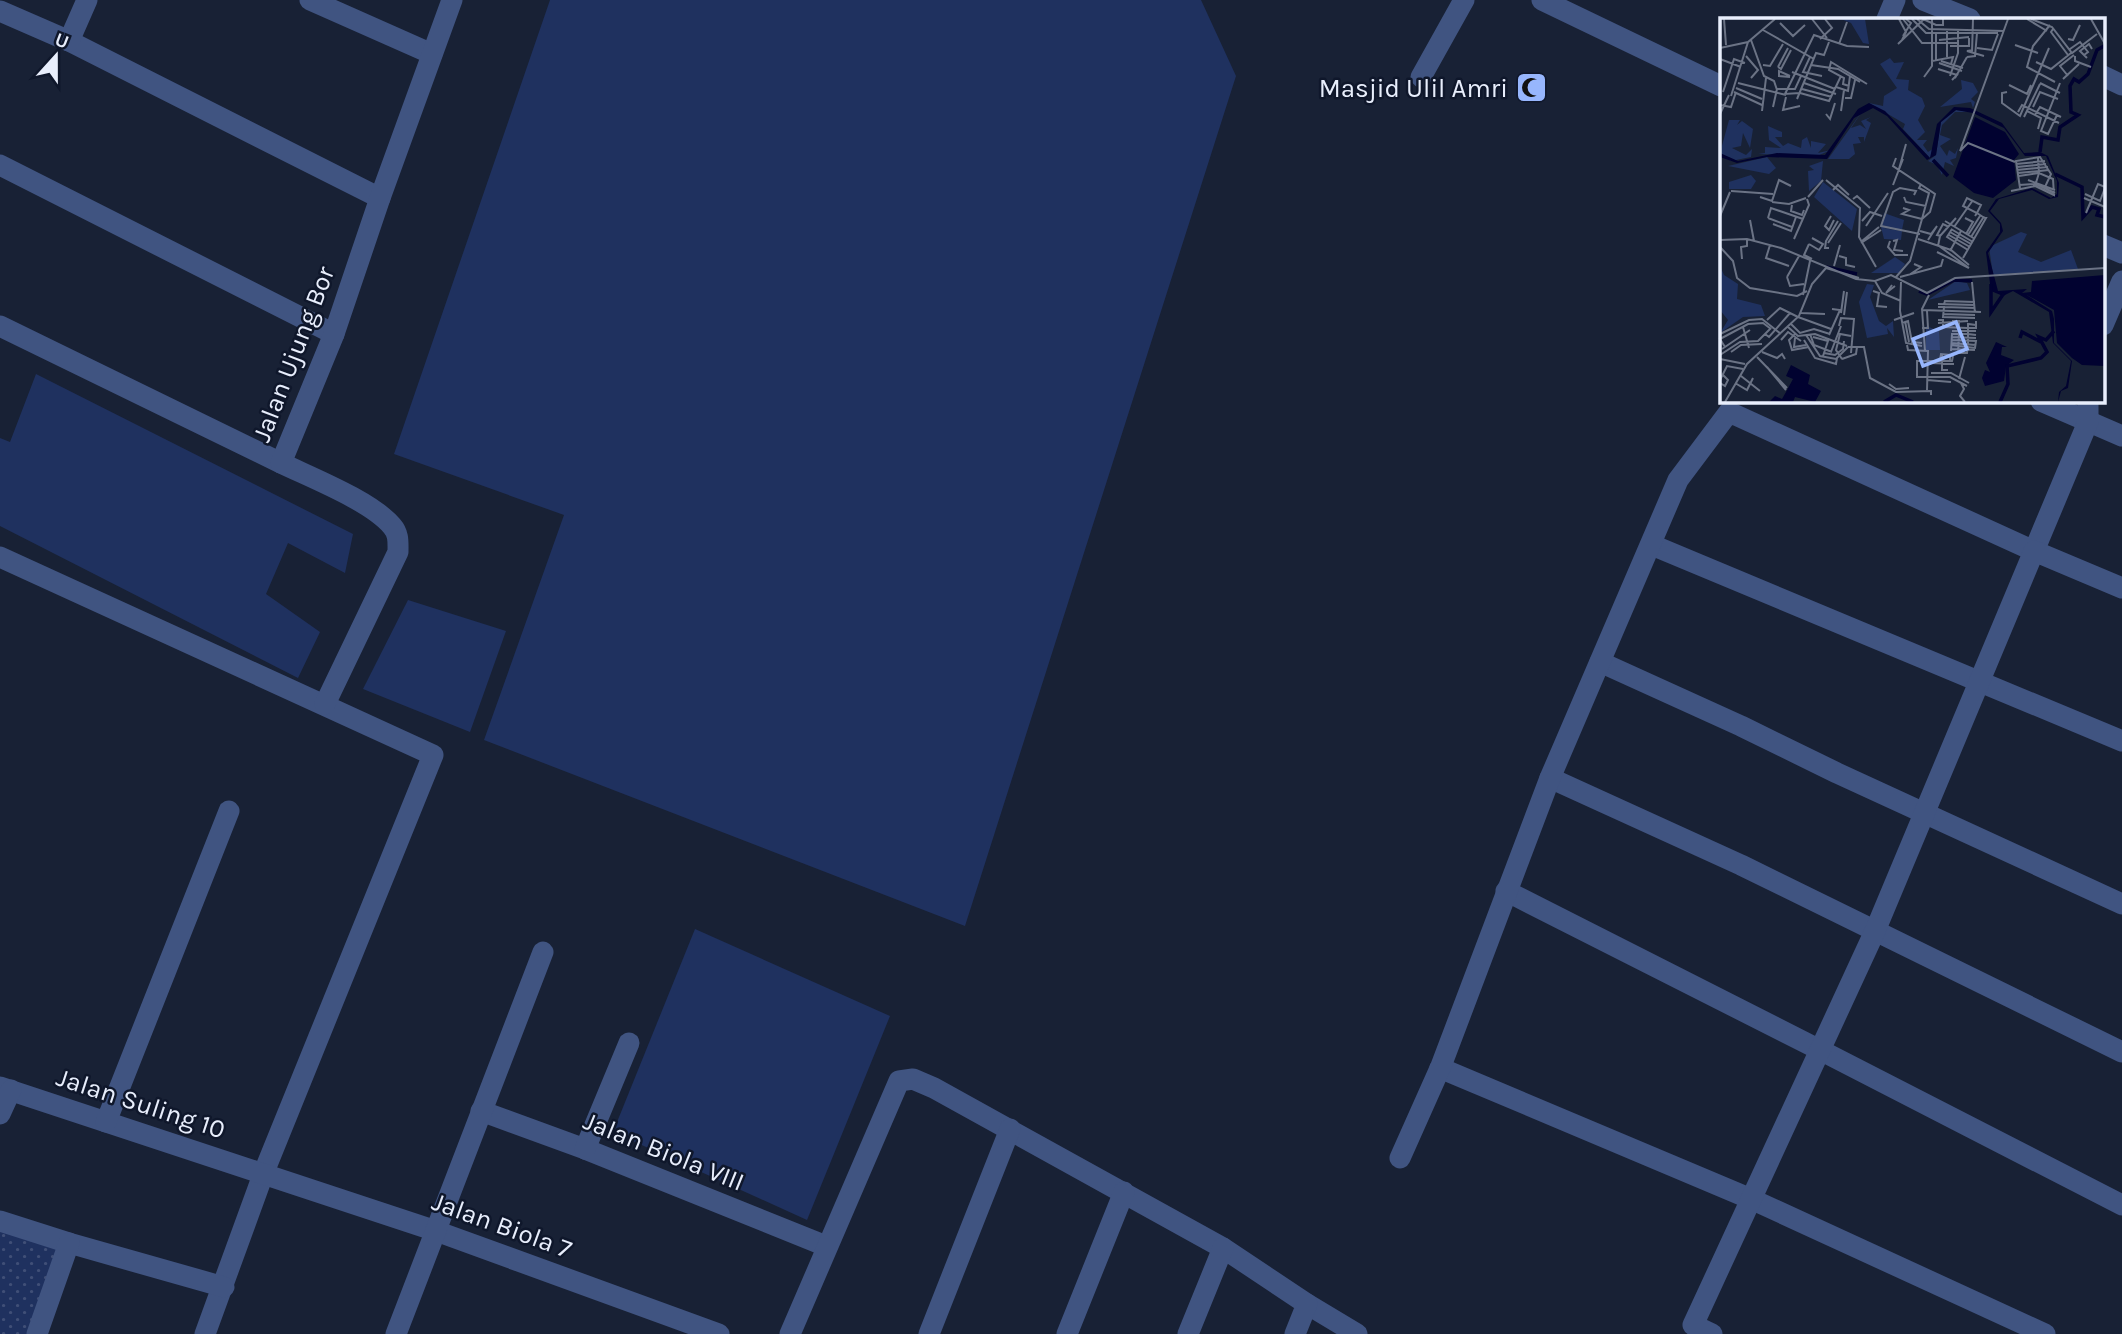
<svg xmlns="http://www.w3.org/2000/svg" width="2122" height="1334" viewBox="0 0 2122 1334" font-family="Karla,sans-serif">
	<defs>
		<pattern id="park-dots" width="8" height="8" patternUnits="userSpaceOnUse" patternTransform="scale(1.75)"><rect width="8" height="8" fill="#1f315f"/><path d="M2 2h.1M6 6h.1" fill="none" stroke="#404f77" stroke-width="1.8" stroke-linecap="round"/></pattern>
	</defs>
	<rect width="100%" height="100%" fill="#182135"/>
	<g fill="#1f315f">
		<polygon points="550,0 1201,0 1236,76 965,926 484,740 564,515 394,454"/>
		<polygon points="36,374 353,534 345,573 288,543 266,594 320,632 298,678 0,526 0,438 10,442"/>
		<polygon points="408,600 506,631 470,732 363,689"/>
		<polygon points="695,929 890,1016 807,1220 613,1132"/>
	</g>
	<polygon fill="url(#park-dots)" points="0,1217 62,1238 29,1334 0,1334"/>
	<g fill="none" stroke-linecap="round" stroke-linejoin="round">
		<g stroke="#405481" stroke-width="21">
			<polyline points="310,0 432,54"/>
			<polyline points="1542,0 1721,86"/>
			<polyline points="1923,0 1970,19"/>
			<polyline points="0,11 69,41 380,198"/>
			<polyline points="1887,19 1895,0"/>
			<polyline points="69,41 87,0"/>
			<polyline points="2103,76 2122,85"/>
			<polyline points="1421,77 1464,0"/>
			<polyline points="0,165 334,334"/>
			<polyline points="2103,245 2122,253"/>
			<polyline points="2103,325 2122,281"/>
			<polyline points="0,326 281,463"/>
			<polyline points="2041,401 2122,436"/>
			<polyline points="1652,545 2122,741"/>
			<polyline points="0,557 433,755 264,1172 205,1334"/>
			<polyline points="1600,662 1741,726 1837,773 2122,904"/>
			<path d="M325,704L398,552C398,542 399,534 392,526C371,501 312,478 281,463L334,334L380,198L452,0"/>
			<polyline points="1550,778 1741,865 2122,1052"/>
			<polyline points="1506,891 1820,1050 2122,1205"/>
			<polyline points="1440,1068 1751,1199 2045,1334"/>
			<polyline points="0,1087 436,1231 719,1334"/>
			<polyline points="481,1111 585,1149 826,1246"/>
			<polyline points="0,1114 11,1090"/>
			<polyline points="106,1122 229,811"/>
			<polyline points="585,1149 629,1043"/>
			<polyline points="1400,1158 1441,1066 1550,778 1678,480 1729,412 2034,551 2088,422 2088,401"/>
			<polyline points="0,1221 69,1243 224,1287"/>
			<polyline points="1307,1304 1357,1334"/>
			<polyline points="37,1334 69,1243"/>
			<polyline points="396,1334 543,952"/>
			<polyline points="790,1334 899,1081 913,1079 934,1088 1223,1248 1307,1304 1295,1334"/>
			<polyline points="929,1334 1010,1129"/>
			<polyline points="1067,1334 1124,1192"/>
			<polyline points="1188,1334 1223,1248"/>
			<polyline points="1712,1334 1693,1325 1875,931 2034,551 2122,588"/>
		</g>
	</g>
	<defs>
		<symbol id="mosque-square" viewBox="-11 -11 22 22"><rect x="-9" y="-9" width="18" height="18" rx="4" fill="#97b6fd" stroke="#0f172b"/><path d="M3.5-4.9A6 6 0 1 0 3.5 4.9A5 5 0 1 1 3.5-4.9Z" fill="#111"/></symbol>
	</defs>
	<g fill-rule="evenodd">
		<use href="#mosque-square" x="1514" y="70" width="35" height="35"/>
	</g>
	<g text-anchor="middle" stroke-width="5" stroke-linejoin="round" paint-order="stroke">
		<g font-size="26" fill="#e8eefc" stroke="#0f172b" text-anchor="end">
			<text x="1508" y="97">Masjid Ulil Amri</text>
		</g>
		<g font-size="26" fill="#e8eefc" stroke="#0f172b">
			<text transform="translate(293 354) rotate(-69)" y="9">Jalan Ujung Bor</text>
			<text transform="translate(141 1103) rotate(18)" y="9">Jalan Suling 10</text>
			<text transform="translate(664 1151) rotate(22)" y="9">Jalan Biola VIII</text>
			<text transform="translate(502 1225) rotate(20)" y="9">Jalan Biola 7</text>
		</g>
	</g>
	<g transform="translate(1720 18)">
		<rect width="385" height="385" fill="#182135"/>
		<path d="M103,164L137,191L132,213L94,179ZM164,195L184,202L182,212L162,210L182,213L181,222L164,221L161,209ZM301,214L307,216L298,234L321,244L351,232L358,251L273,257L269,229ZM175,239L185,246L179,255H151ZM236,263L247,265L250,272L208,282ZM206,308L219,313L220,332H206Z" fill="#1f315f"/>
		<path d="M103,143L101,163L89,173L88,153L94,152L89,148Z" fill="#1f315f"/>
		<path d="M121,1H145L149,26L143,25L131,5ZM170,40L174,45L184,44L176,61L189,62L188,72L202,80L205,88L198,102L205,114L197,122H207L203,127L208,134L214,130L210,140L183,111L185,106L149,85L163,88L164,78L177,70L160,46ZM241,62L253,65L258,74L251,81L255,84L253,90L251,84L220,89L242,71ZM143,92L131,110L140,107L146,111L141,103L151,99L146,102L151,105L144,124V119H138L141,125L133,126L135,136L129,141H108ZM236,92L250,94H235L222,107L220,117L231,121L220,128L227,138L229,132L235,136L238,130L236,140L230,142L234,148L225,144L222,157L217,147L208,143L216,137L221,104ZM9,102H20L17,107L22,103L33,111L30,130L23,115L21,128L12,130L26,137L32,131L31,139L11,143L0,135ZM48,108L62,114V119H55L63,128L68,125L81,130L82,122L87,119L91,130V123L106,126L98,135L111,132L97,138L38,136L45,135V129L61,130L49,122ZM47,139L56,150L49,156L8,148ZM0,248L4,257L18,266L17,281L41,287L45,298L23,299L0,315L8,302L0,292ZM147,266L154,267L150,279L159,303L166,308L173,303L174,319L167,310L168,316L147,320L139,284Z" fill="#1f315f"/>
		<path d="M31,157L36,163L31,171H9V164Z" fill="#1f315f"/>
		<path d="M149,85L165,93L210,140L217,106L234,89L250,90L282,105L304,135L320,134L328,138L339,165L338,179L329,181L312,172L279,181L270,193L281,205L283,213L268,235L278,273L307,271L302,275L311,274L312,263L385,257V348L362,347L352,340L337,325L334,292L305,276L332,293L334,301V325L352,343L348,370L341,373L338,384L339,374L346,368L351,343L333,325L329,294L293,273L283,278L271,273L266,234L280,214V206L268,193L276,181L312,170L331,180L337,176V163L326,138H305L284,110L253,95L236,92L221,104L216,137L207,142L167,98L153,90L134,100L107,141L47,139L17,145L0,139V135L18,143L57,135L105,137L138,91ZM255,99L285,114L299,136L294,142L296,162L273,180L254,175L233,159ZM276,324L287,329H282L281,337L294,342L286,348L284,363L265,368L262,360L265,352L270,354L266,345ZM71,347L90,357L88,366L101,373L95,384L75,379L73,384H49L55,378L62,381L66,374L73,361L66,358Z" fill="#010230"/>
		<path fill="none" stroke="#010230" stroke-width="3.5" d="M320,134L322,119L338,122L340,109L358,97L351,94L350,68L354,61L359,64L368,56L377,32L384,28M213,142L228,158M335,156L362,169L363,199L372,189L379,191L377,197L385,199M106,249L137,256M271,266V294L284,275M199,273L207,276L234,262L252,263M300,320L302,314L321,324M164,384L176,377L193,384M280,384L288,366L287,348L321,340L327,334L319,319L326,322L334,313"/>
		<path fill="none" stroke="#6b7385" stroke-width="2" d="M4,1L6,27M92,1L107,20M179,1L186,14L182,22M183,1L202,25H238M192,1L206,15H278M197,1L209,11L284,13M203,1L216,7H223V1M307,1L327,13M311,1L332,9L352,35L377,16M371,1L385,26M60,5L73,18L85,7M330,7L313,28L307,49L335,64M333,11L331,14L348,37M43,12L94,41M227,13V39M216,15V43M183,18L191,5L186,1M100,21L112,10L105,1M348,21L353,22L360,7M31,22L44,58L54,63L57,72M219,22L249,19M119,26L127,4M178,26L204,1M295,27L318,35M230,28H249V20M0,30L28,24L55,1M257,30L272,32L278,16M350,31L360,24L368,34L364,37M253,32L247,33L264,38M252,35L253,1M26,38L38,52L31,60M355,38V43L371,49M90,39L83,54L102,58M247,39L255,38L257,15M367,40L360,33L369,26L372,31M0,41L21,49M212,43L233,39L231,46M221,43L243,50M316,44L331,51L351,35M219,45L242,53M43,47L50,48L63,26M91,47L118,51L140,64M58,49L61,51L71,32M58,49L68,30M218,51L237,57L232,62M72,54L115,71M230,58L238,35V13M348,58L340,48L354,37M70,59L59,58V53L70,58M204,59L212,48V1M235,60L247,39M343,61L359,46M18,65L66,77M84,65L116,76M320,65L340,75M289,67L307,76L311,67M129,68L123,66L124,60L109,52L111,44L147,66M116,69L128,73L130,58M16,70L42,81M82,71L112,79M3,74L14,41L25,45M14,74L42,87M287,74L282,75V85L300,98L329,30M80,75L65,76L94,17L127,28L149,29M80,75L109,83L121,58M11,78L28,24M66,79L63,92L80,88M125,80H131L135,62M77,81L96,35L104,37L109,24M0,87L11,89L16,74M53,89L57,71H75L81,58M313,89L320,74L338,81M42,93L46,60M121,93L124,72M307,93L321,100L318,111M298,94L302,87L339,105M0,96L9,77M106,96L110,101L115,85M315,97L320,89L341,99M337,97L328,116L321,113L340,65M304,99L320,66M240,133L288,1M240,133L248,125L295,144M296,146L325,143M297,149L326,146M179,151L186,126M297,152L328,149M298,155L329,152M299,158L319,155L333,161L334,177L315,168L319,155L318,140M106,162L140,190L139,219L156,249M308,162L335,172M201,166L199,170L209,175L202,201M173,167L183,141M299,167L316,166L335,175M300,170L296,143L320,139L331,156L324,171M113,172L118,167L129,177M11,173L53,176M291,173L315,168M365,176L380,183L385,170M194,177L196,173L180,170L173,174L161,208L200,216M40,179L52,183L59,162L71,168M88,179L103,162M184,179L186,184L206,188M364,180L385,189M133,181L137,178L150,190M52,184L69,186L86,180M72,187L71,193L82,197L84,192M183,190L189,192L182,196L202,201M366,195L378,166L385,169M0,198L10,174M111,198L105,208L109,212L114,202M48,200L51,190L83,201M48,200L72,209M245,200L253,204L246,216M30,202L34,223M142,203L150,194L162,198M225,203L255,221M53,206L71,213L76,199M146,208L168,175M234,209L253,182M231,211L253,224M232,211L227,219L248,232M200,213L211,216L217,208L208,222M230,214L251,226M229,217L250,229M248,217L260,198M221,218L217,217L223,206L229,209M251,219L263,200M74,221L89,187L87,181M198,221L231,232L249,247M0,222L27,221L61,230L136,261L155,263L171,257L207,275L235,260L385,250M142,223L159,209M170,223L168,229L175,237H188M173,223L177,222L174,232L183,233M108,225L121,205M141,225L161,212M89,226L99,232L103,226L92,220M89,226L84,237L92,241M50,227L46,240L69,248M218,228L220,218L236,200M219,228L249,250M0,229L13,243L17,260L30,270L77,278L87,273M109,230H105L106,223L118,203M230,233L241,213M217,234L249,250M119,238L126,240V247L135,249M243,240L266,200H265L263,199L257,195L243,188L247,180L261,187L257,195L255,198M22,241L21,229L27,228V221M114,248L120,227M189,257L201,249L194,246M67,259L79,238M67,259L70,268L84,266M176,259L190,243L202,201L210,194L215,176L173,148L176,140M180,259L221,248L223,241M155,263L162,275L181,283M181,264L180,293L186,325L202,328M252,264L255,295M172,267L166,275L175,268M153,273L159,275L157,288L167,289M83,277L90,243M218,286L255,287M224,286L225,283L255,284M218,289H224L223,299L255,300M224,289L255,290M203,292L261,294M81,295L105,296M121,295L124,273M223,296L255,297M124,297L127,274M78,299L111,311M47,302L60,290L78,299M174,302L194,295M218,302H223V309L247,310H256V303M185,303L189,324M182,305L188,303L192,324L202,325M218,305L248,303M71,306L80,315L94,311L110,316M119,308L121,300L134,301L131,335M23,309L29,330M68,309L78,318L95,316L127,328M202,310H208L207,293M232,313H256M0,316L29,302L42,301L61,316M45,316L49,319L70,295M75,316L69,322L72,332L89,329M90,316L94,327L112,334M86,317L100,338L116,341L128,329M109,317L120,292L112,291M256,317L248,316H239L238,335H247L248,326V306L256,307M93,319L108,323L103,338M231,319L256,320M75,320L74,329L86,327M61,322L68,314L81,323M84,322L95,340L116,346L117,340M231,325L256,327M187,327L188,332L208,333L207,372M231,327L255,330L256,323L231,322M5,329L0,321L28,306L43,305L51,311M128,329H144L150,360L176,374L211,373V377M2,331L30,312M231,331L255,332M205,333L202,291L209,277M231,333L232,316H239V303H232M11,334L21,327L42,326M42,334L57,340L62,336L65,341M111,334L121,308M104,335L115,337L123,331L124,323M222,336V352H228M0,337L20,324L38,323L51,310M233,338L232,343H197V359H230L247,368M37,339L67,370M0,341L25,346M122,341L116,332L120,316L131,318M122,341L136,336L137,329M220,342L221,336L230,337V343M211,345L234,346M47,349L66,372M211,355H231L249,365M21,358L40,373M239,361L245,339M0,362L7,348L23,351M207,362L231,364M0,365L5,368L8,362L2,356M15,365L27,372L33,360M241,365L244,371L240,378L245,384M169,366L176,371L189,370M5,384L27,346L79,298L92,266L106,250L139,260"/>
		<path fill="#97b6fd" fill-opacity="0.15" stroke="#97b6fd" stroke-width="3.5" d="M236,304L247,331L203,348L193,321Z"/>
		<rect width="385" height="385" fill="none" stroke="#e8eefc" stroke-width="3.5"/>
	</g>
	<g transform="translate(56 56) rotate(21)" stroke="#0f172b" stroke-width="5" paint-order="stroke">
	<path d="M0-5L12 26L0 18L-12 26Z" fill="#e8eefc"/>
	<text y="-10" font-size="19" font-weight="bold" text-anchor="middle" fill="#e8eefc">U</text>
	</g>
</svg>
